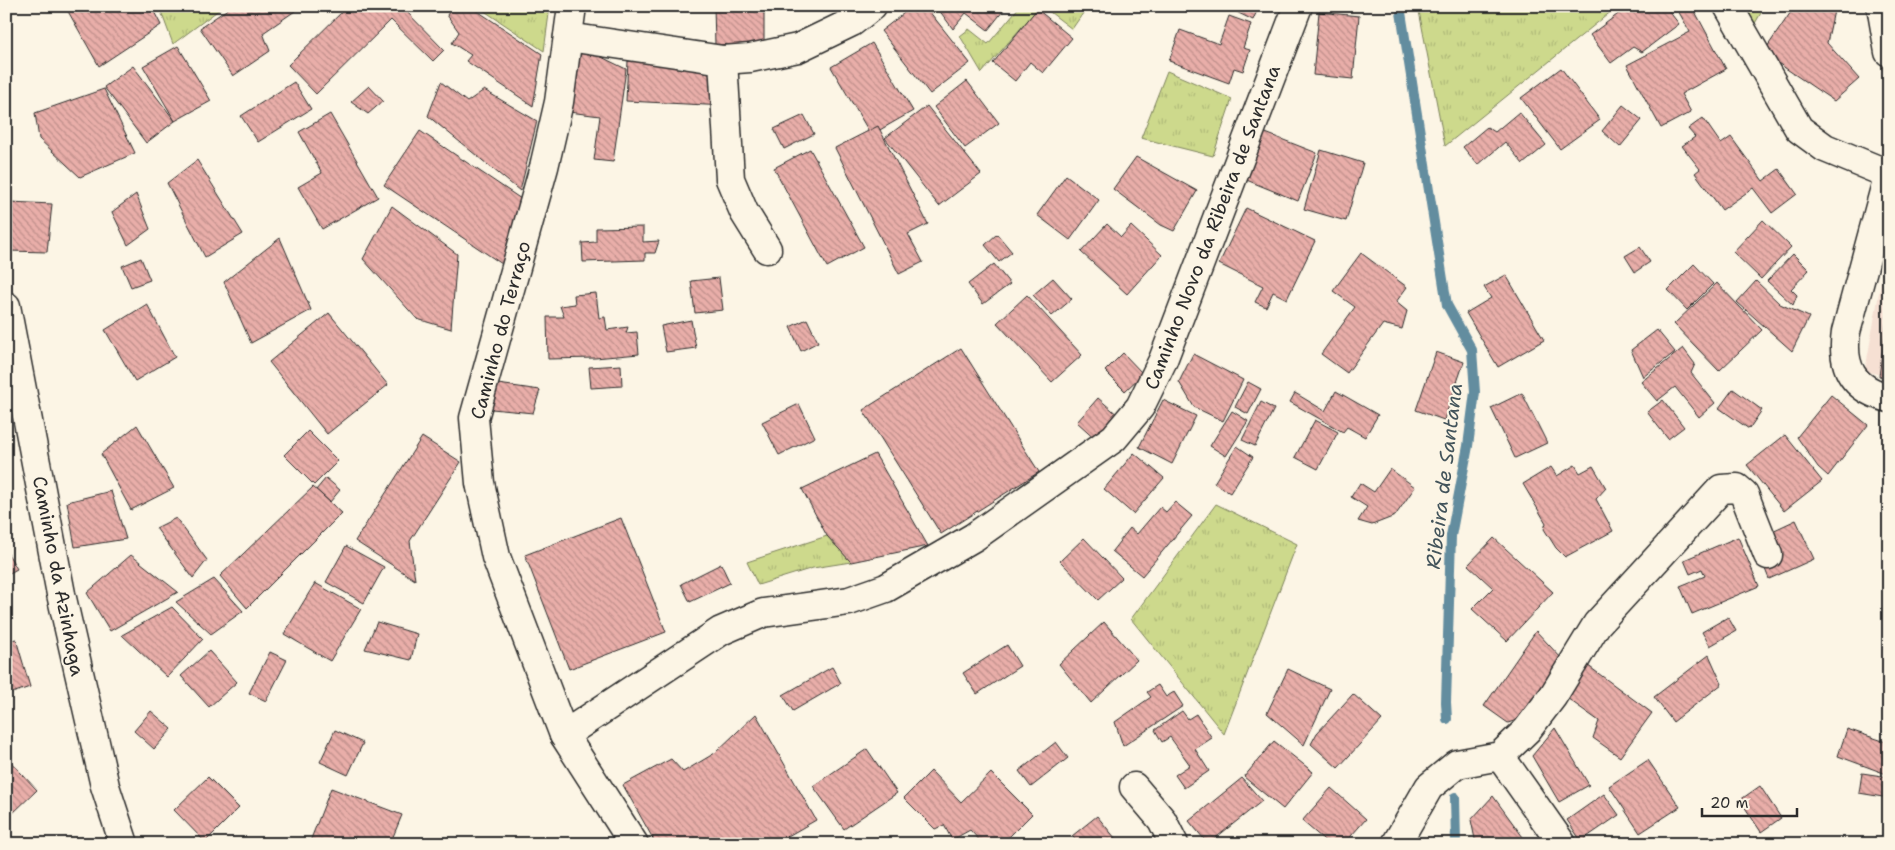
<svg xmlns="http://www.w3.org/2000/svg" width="1895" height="850" viewBox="0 0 1895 850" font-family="'Shantell Sans',sans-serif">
	<defs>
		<pattern id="grass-tufts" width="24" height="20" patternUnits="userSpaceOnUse" patternTransform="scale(1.25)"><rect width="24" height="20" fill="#cdd98c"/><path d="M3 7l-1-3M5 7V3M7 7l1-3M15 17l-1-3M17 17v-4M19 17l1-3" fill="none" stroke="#b0ba79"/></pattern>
		<pattern id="building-back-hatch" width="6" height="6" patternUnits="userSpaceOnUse" patternTransform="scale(1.25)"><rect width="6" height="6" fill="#e9aea9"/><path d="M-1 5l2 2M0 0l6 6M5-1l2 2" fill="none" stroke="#bd8e8a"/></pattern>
	</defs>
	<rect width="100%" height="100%" fill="#fcf5e5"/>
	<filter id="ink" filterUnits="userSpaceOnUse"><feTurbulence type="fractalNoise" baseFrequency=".02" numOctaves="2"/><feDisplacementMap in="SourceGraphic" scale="10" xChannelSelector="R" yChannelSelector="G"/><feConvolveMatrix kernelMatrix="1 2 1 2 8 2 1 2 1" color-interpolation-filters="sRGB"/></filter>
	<g filter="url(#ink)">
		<polygon fill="#f6e0d3" points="1889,238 1889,377 1865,371"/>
		<g fill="url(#grass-tufts)" stroke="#7c825c">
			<polygon points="159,6 224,6 173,44"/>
			<polygon points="477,6 550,6 544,51"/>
			<polygon points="1020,6 1040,6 982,73 960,36 969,29 988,44"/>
			<polygon points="1042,6 1088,6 1072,29"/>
			<polygon points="1418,6 1618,6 1445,146"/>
			<polygon points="1742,6 1765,6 1754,25"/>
			<polygon points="1167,71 1232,99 1213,156 1141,138"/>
			<polygon points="1216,504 1297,544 1224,734 1131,619"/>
			<polygon points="827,536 851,562 813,568 758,585 747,562"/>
		</g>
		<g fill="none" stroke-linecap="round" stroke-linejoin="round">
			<g stroke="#648d9f" stroke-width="10">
				<polyline points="1400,6 1447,305 1472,350 1475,392 1468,446 1451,536 1446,702 1447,719"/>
				<polyline points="1455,797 1456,844"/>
			</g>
		</g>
		<g fill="url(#building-back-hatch)" stroke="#2b2b2b">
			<polygon points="65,6 151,6 161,25 99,66"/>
			<polygon points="232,6 292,6 295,11 263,33 270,51 233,76 200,28"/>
			<polygon points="348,6 401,6 444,50 433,61 391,20 316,94 288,65"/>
			<polygon points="453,6 470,6 542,54 533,106 466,61 471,55 452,43 459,32 447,15"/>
			<polygon points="714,6 764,6 764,44 715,45"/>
			<polygon points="913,6 925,6 970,63 930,94 881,31"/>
			<polygon points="936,6 1007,6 988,30 966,13 953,29"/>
			<polygon points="1224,6 1259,6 1253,20"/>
			<polygon points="1629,6 1665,6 1679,24 1642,52 1633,47 1611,63 1590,35"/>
			<polygon points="1692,6 1726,69 1681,94 1691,112 1661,128 1627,65 1690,32 1676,7"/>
			<polygon points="1795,6 1835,6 1827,43 1859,79 1834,101 1763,53"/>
			<polygon points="1037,9 1072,38 1043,73 1030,62 1015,81 993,63"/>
			<polygon points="1319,12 1359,16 1353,79 1313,75"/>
			<polygon points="1229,16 1251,24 1243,48 1250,50 1243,71 1234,68 1229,83 1169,61 1180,30 1219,44"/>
			<polygon points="872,43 913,111 871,135 831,67"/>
			<polygon points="178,46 211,101 175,121 143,66"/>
			<polygon points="581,47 626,69 613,162 594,160 600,116 569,112"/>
			<polygon points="628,61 709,66 726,106 626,101"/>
			<polygon points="133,66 175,121 146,143 104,87"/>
			<polygon points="1561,68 1600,120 1560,149 1521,98"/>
			<polygon points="967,81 999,123 965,148 934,107"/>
			<polygon points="294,82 311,109 258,142 241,116"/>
			<polygon points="441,82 467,102 484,90 537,121 520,191 428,116"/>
			<polygon points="369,86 383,101 368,114 351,102"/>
			<polygon points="104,89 135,153 80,177 39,139 35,113"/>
			<polygon points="1623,105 1642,120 1620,147 1602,131"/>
			<polygon points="927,106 981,174 939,206 885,138"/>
			<polygon points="1519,112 1546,145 1523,164 1505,142 1478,165 1463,147 1487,127 1495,132"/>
			<polygon points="330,114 378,197 322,229 298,187 322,173 299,132"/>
			<polygon points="804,115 814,134 784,149 774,129"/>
			<polygon points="1703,118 1721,144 1731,137 1763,181 1779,169 1797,194 1772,213 1753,188 1722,210 1695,173 1700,169 1682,146 1695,137 1688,129"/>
			<polygon points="878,126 928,224 908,234 923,262 899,274 835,148"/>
			<polygon points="420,131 521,199 502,264 384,185"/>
			<polygon points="1263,132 1317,153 1298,201 1244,179"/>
			<polygon points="810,149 864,247 827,267 774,168"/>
			<polygon points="1321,150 1363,163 1346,221 1304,209"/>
			<polygon points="1136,157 1197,191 1174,231 1161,225 1113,189"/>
			<polygon points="197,160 243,234 205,257 167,183"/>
			<polygon points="1066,175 1099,200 1070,240 1037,215"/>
			<polygon points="136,194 150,229 128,245 112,212"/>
			<polygon points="10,202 52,204 47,252 9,251"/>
			<polygon points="392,206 457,254 451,329 417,319 363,259"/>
			<polygon points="1246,208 1315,241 1287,299 1273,292 1266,307 1255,302 1263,286 1219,264"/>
			<polygon points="1763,220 1791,247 1761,279 1733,252"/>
			<polygon points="1107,224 1121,237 1131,226 1162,255 1127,294 1081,252"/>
			<polygon points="643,227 643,242 659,241 655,253 645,253 645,260 583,262 582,243 596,242 596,228"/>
			<polygon points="997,234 1012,252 999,262 985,245"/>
			<polygon points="280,238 311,310 251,343 224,282"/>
			<polygon points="1640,247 1650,262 1635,272 1625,256"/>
			<polygon points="1361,253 1407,287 1396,302 1407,311 1402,329 1383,324 1347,373 1321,354 1355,307 1333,291"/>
			<polygon points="1793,254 1809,270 1791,289 1797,295 1793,305 1767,281"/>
			<polygon points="141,258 150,280 131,287 122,266"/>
			<polygon points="994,264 1010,284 983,304 968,284"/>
			<polygon points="1694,264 1713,284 1687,310 1668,290"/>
			<polygon points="1506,275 1544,340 1498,367 1466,313 1491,298 1484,287"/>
			<polygon points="719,278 723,310 695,313 691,281"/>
			<polygon points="1053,278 1072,299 1052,316 1033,295"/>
			<polygon points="1756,281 1780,304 1809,317 1792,351 1737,302"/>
			<polygon points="1717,283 1762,330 1719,371 1674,324"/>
			<polygon points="596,293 599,318 605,317 607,330 628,327 626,333 637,332 639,354 595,358 548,359 547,317 564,317 560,306 575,304 574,295"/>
			<polygon points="1027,295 1082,355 1052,382 997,323"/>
			<polygon points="147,304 175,357 135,381 105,330"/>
			<polygon points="1889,304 1889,378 1879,376"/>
			<polygon points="329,313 388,385 327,434 269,362"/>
			<polygon points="807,319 818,342 801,351 790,327"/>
			<polygon points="691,320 696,348 666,352 661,326"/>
			<polygon points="1657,330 1675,352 1643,377 1631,350"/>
			<polygon points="961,348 1039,472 941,534 863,410"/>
			<polygon points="1683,348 1695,364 1691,373 1715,403 1699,417 1675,387 1657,401 1641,382"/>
			<polygon points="1436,352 1464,362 1444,420 1416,410"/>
			<polygon points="1123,353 1143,374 1125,391 1105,371"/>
			<polygon points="1193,354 1243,380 1223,421 1194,407 1179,382"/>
			<polygon points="621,365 622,386 591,388 589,367"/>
			<polygon points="1248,382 1261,389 1248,414 1235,407"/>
			<polygon points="498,384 540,390 533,413 492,409 491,387"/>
			<polygon points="1733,389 1762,410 1749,429 1719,408"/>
			<polygon points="1336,391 1378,415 1365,437 1347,427 1343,432 1290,402 1295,393 1325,411"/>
			<polygon points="1522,393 1547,443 1515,458 1491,408"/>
			<polygon points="1831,395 1868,425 1828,476 1818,467 1797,437"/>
			<polygon points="1098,398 1119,416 1098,441 1077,422"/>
			<polygon points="1163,400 1196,416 1172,464 1139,447"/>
			<polygon points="1663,400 1684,427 1668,439 1647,412"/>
			<polygon points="1261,402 1274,409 1255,446 1242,440"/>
			<polygon points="799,404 815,437 779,455 762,422"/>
			<polygon points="1232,411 1248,421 1226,456 1210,446"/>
			<polygon points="1315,420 1338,432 1318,469 1295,457"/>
			<polygon points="137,425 174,488 131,510 101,454"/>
			<polygon points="308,431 338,461 314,485 284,455"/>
			<polygon points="1785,435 1822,481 1784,511 1747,465"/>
			<polygon points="422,437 461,462 410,541 415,580 355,541"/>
			<polygon points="1237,446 1253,457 1230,493 1214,483"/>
			<polygon points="1134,453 1164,478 1133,514 1104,489"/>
			<polygon points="875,454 928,546 851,562 827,536 802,489"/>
			<polygon points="1575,465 1580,473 1593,466 1606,488 1596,499 1613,531 1565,557 1556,548 1544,529 1546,523 1523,484 1551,467 1557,476"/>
			<polygon points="1390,469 1415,487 1395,516 1372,525 1358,521 1367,507 1351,497 1360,483 1374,492"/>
			<polygon points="326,478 340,490 330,502 316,490"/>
			<polygon points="313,487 342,513 247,608 220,576"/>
			<polygon points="111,491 126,539 75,547 67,502"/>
			<polygon points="1175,502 1192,516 1142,576 1112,551 1130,528 1137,534 1160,507 1166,512"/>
			<polygon points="176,518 207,560 193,578 156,528"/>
			<polygon points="621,518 666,632 569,669 525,555"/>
			<polygon points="1796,520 1814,559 1769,579 1763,564 1766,534"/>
			<polygon points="1738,537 1759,586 1692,614 1680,586 1705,576 1702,569 1690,574 1684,560"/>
			<polygon points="1084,538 1122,578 1098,600 1060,561"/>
			<polygon points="1494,538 1553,592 1507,641 1472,609 1493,588 1468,565"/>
			<polygon points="346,546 384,567 364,603 326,582"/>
			<polygon points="6,550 17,569 6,575"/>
			<polygon points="131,555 178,592 110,631 87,593"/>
			<polygon points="721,564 730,583 690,602 681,584"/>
			<polygon points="214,579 243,611 211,634 176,602"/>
			<polygon points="315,583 361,609 330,661 284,634"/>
			<polygon points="172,607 203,639 167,677 122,635"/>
			<polygon points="1728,617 1736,631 1710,646 1702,632"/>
			<polygon points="377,622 417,634 411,660 365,649"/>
			<polygon points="1104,622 1137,660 1091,703 1059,664"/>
			<polygon points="1536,631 1562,659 1525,717 1508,723 1484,706"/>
			<polygon points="16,639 30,687 6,695 6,641"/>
			<polygon points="1007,645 1020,666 977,694 963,673"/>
			<polygon points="209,651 237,682 209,707 181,676"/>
			<polygon points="270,652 287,660 266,701 249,693"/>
			<polygon points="1709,655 1722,684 1673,722 1654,697"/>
			<polygon points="1587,665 1652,713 1620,757 1593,738 1599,721 1564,696"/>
			<polygon points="832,667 841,683 793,711 783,695"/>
			<polygon points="1288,669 1330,689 1304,745 1267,713"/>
			<polygon points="1158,685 1166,697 1174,692 1183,706 1123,746 1115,722 1151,697 1147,692"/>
			<polygon points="1353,694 1382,720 1338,768 1311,744 1317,733"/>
			<polygon points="151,711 172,729 154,749 134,731"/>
			<polygon points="1182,711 1188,719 1196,714 1212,738 1195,749 1209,771 1184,788 1175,775 1190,765 1170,737 1162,742 1155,730"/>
			<polygon points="756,714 816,820 774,844 656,844 623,785 671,759 683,772 715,753"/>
			<polygon points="1555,728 1589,785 1559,802 1532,756"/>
			<polygon points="1847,729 1889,743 1889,775 1838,756"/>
			<polygon points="335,730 363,743 348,775 320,762"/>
			<polygon points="1274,741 1313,772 1283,809 1244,777"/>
			<polygon points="1056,742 1068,758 1031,787 1019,771"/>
			<polygon points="867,749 897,793 844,829 813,786"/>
			<polygon points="6,757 37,790 12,814 6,808"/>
			<polygon points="1648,760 1680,807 1640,833 1609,786"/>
			<polygon points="931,771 961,802 991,773 1032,814 1002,844 983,844 970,830 952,840 944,825 935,829 904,798"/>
			<polygon points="1862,773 1889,777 1889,798 1859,793"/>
			<polygon points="208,777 239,808 205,842 174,810"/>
			<polygon points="1242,778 1262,801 1208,844 1189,821"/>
			<polygon points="1760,786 1781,818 1761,832 1740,800"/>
			<polygon points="331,788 402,815 390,844 309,844"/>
			<polygon points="1331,788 1366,819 1344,844 1329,844 1302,821"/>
			<polygon points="1604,794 1619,815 1581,841 1567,820"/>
			<polygon points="1493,796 1528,844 1476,844 1471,820"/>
			<polygon points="1097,816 1120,844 1079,844 1072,836"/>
		</g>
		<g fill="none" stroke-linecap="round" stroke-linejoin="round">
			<defs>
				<g id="minor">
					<polyline points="572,6 559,102 544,167 474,418 480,483 496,557 564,735 634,844"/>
					<polyline points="1728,6 1799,129 1825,148 1888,174"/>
					<polyline points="1881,6 1889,52"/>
					<polyline points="568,37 723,60 750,58 798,48 852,22 872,6"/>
					<polyline points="723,60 730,179 744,212 767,249"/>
					<path d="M1889,173L1846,332C1841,368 1853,389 1889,398"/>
					<polyline points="6,306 61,594 105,786 124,844"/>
					<polyline points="564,735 721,631 763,613 849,601 886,588 974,537 1114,438 1140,407 1163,360 1298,6"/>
					<polyline points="1500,756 1562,844"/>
					<polyline points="1134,787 1162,820 1174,844"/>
					<polyline points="1396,844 1429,787 1457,764 1500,756 1527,730 1553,696 1597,624 1721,489 1737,488 1744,494 1768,555"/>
				</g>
			</defs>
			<use href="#minor" stroke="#2b2b2b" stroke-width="31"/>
			<use href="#minor" stroke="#fcf5e5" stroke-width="28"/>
		</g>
	</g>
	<g text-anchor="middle" stroke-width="4" stroke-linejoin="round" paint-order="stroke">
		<g font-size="19" fill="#2b2b2b" stroke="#fcf5e5">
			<text transform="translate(1212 227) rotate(-69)" y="7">Caminho Novo da Ribeira de Santana</text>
			<text transform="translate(500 330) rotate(-75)" y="7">Caminho do Terraço</text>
			<text transform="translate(59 576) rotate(79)" y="7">Caminho da Azinhaga</text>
		</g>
		<g font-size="20" font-style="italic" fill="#43545b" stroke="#fcf5e5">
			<text transform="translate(1444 476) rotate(-83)" y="7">Ribeira de Santana</text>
		</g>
	</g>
	<rect width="1895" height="850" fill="none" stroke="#fcf5e5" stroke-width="25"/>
	<rect x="12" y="12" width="1870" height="825" fill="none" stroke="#2b2b2b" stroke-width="2" filter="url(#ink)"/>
	<path d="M1702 808v8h95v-8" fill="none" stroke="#2b2b2b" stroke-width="2.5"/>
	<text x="1710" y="808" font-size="15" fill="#2b2b2b" stroke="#fcf5e5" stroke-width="4" paint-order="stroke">20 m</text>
</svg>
